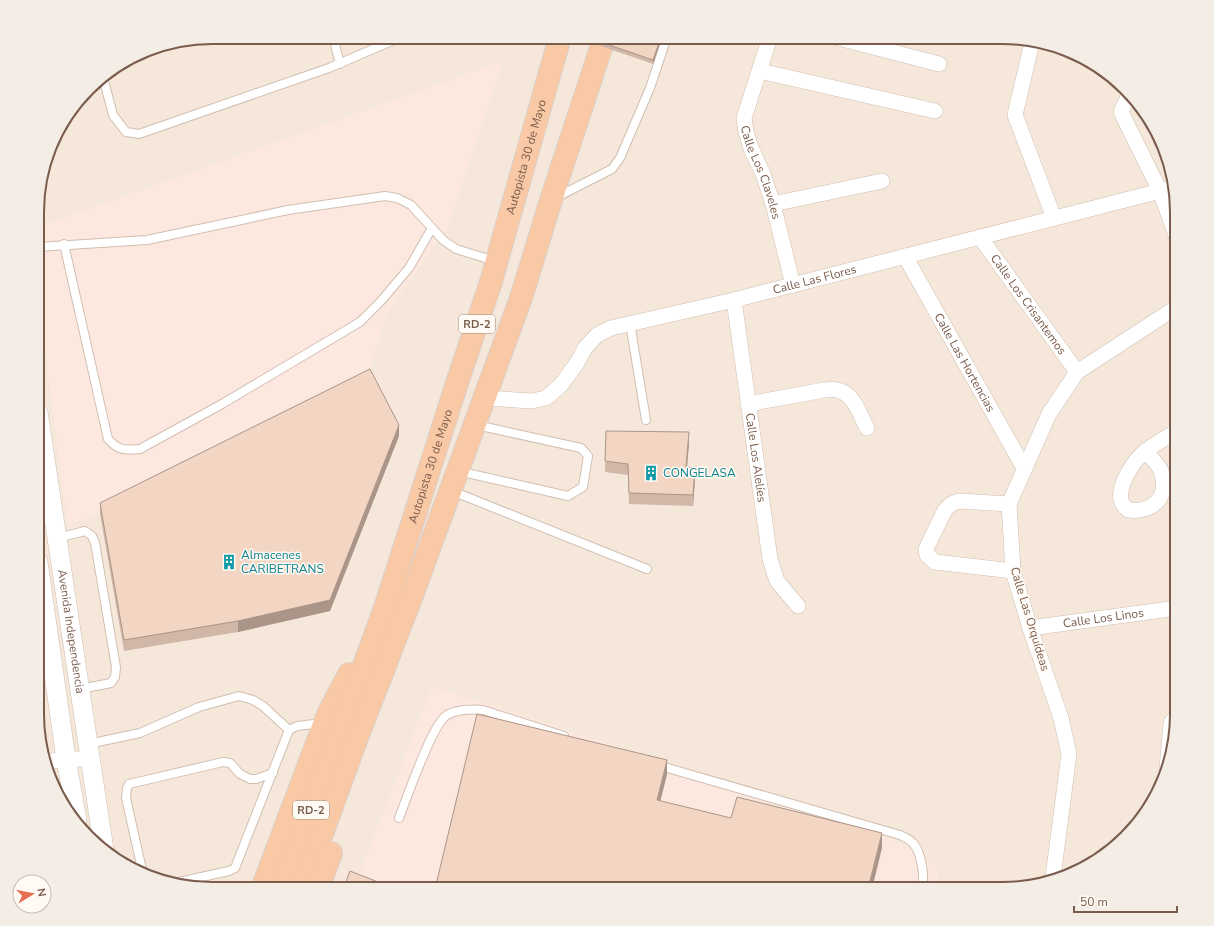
<svg xmlns="http://www.w3.org/2000/svg" width="1214" height="926" viewBox="0 0 1214 926" font-family="'Nunito Sans',sans-serif">
	<rect width="100%" height="100%" fill="#fdf6ec"/>
	<polygon fill="#f5e8da" points="212,37 1014,37 1069,50 1117,80 1159,135 1177,211 1177,726 1164,781 1134,829 1079,871 1002,889 200,889 145,876 97,846 55,792 37,726 39,189 60,125 97,80 155,46"/>
	<g fill="#fde8e0">
		<polygon points="503,61 447,230 433,247 387,313 369,371 68,527 38,297 38,227"/>
		<polygon points="432,686 771,797 801,813 893,839 937,869 939,889 354,889"/>
	</g>
	<g fill="none" stroke-linecap="round" stroke-linejoin="round">
		<defs>
			<g id="service">
				<polyline points="333,37 340,64"/>
				<polyline points="103,77 113,115 126,132 139,134 329,68 401,37"/>
				<polyline points="555,198 612,169 620,158 650,88 667,37"/>
				<path d="M64,244L108,439C119,451 124,450 140,449L222,404L360,322L381,301L409,268L432,228"/>
				<polyline points="38,247 147,240 288,210 385,196 397,198 411,205 443,240 456,249 495,261"/>
				<polyline points="630,323 646,420"/>
				<polyline points="458,471 568,496 583,487 588,456 581,448 476,425"/>
				<polyline points="452,491 647,569"/>
				<polyline points="57,538 85,531 92,536 95,543 116,667 115,677 111,683 80,689"/>
				<polyline points="88,744 140,733 199,707 239,696 253,700 263,706 289,730"/>
				<path d="M657,765L900,835C904,837 910,839 913,843C921,852 926,878 921,889"/>
				<path d="M399,818C407,798 432,724 447,715C458,709 471,709 483,710L564,736"/>
				<polyline points="143,874 126,798 127,788 129,784 223,762 230,763 240,774 250,779 256,779 273,773"/>
				<polyline points="174,883 229,871 235,868 289,730 297,726 322,723"/>
			</g>
			<g id="minor">
				<path id="s1" d="M770,37L744,118L746,132L751,148L763,174L773,204L793,285"/>
				<polyline points="835,37 939,64"/>
				<polyline points="1032,42 1015,115 1054,218"/>
				<polyline points="760,71 935,111"/>
				<polyline points="1129,95 1121,112 1160,191 1177,238"/>
				<polyline points="773,204 882,181"/>
				<path id="s2" d="M980,237L1077,372"/>
				<path id="s3" d="M905,256L1024,468"/>
				<path id="s4" d="M734,300L770,559L777,581L798,606"/>
				<path id="s5" d="M485,398L532,401L546,398L560,386L577,363L585,348L597,335L611,328L734,300L1172,188"/>
				<path d="M748,404L824,390C828,390 833,389 837,390C854,393 860,415 867,428"/>
				<path d="M1145,451C1151,457 1158,464 1161,471C1170,497 1153,513 1128,510C1126,508 1123,505 1122,503C1116,489 1131,465 1141,455C1151,446 1165,438 1177,431"/>
				<polyline points="1009,504 959,501 951,504 945,510 926,549 927,555 935,562 1013,571"/>
				<path id="s6" d="M1030,628L1177,608"/>
				<polyline points="47,762 66,759 91,759"/>
				<polyline points="1167,768 1171,723 1177,715"/>
				<polyline points="1053,877 1069,754 1061,718 1030,628 1013,571 1009,504 1049,414 1077,372 1177,307"/>
			</g>
			<g id="tertiary">
				<path id="s7" d="M38,412L104,850"/>
				<polyline points="38,562 66,759 77,820"/>
			</g>
			<g id="trunk">
				<polyline points="262,889 328,714 349,674"/>
				<path id="s8" d="M282,889L385,608L458,380L490,285L560,37"/>
				<polyline points="302,889 355,743 410,601 521,298 551,200 601,48"/>
				<polyline points="318,889 331,853"/>
			</g>
		</defs>
		<use href="#service" stroke="#d1beb0" stroke-width="10"/>
		<use href="#minor" stroke="#d1beb0" stroke-width="16"/>
		<use href="#tertiary" stroke="#d1beb0" stroke-width="20"/>
		<use href="#trunk" stroke="#dad1cd" stroke-width="24"/>
		<use href="#service" stroke="#fff" stroke-width="8"/>
		<use href="#minor" stroke="#fff" stroke-width="15"/>
		<use href="#tertiary" stroke="#fff" stroke-width="19"/>
		<use href="#trunk" stroke="#f9c8a4" stroke-width="22"/>
	</g>
	<g fill="#d1b7a8">
		<polygon points="575,37 662,37 653,64"/>
		<polygon points="606,431 689,443 687,467 695,479 693,506 629,504 628,475 605,472"/>
		<polygon points="399,436 330,611 238,632 124,651 100,514 100,503"/>
	</g>
	<g fill="#aa9588">
		<polygon points="661,37 662,37 653,64 653,60"/>
		<polygon points="399,425 399,436 330,611 238,632 238,621"/>
		<polygon points="689,432 689,443 686,478 686,467"/>
		<polygon points="695,468 695,479 693,506 693,495"/>
		<polygon points="667,760 667,775 657,814 657,800"/>
		<polygon points="882,833 882,848 872,889 868,889"/>
		<polygon points="378,882 378,885 376,889 375,889"/>
	</g>
	<g fill="#f3d5c3" stroke="#aa9588">
		<polygon points="586,37 661,37 653,60"/>
		<polygon points="370,369 399,425 330,600 238,621 124,640 100,503"/>
		<polygon points="606,431 689,432 686,467 695,468 693,495 629,493 628,464 605,461"/>
		<polygon points="477,714 667,760 657,800 731,818 737,797 882,833 868,889 435,889"/>
		<polygon points="350,871 378,882 375,889 348,889 344,887"/>
	</g>
	<defs>
		<symbol id="building-bare" viewBox="-9 -9 18 18"><path d="M-4-6H4V6H1V3H-1V6H-4ZM-2.5-4.3h1.7v1.8h-1.7ZM.8-4.3h1.7v1.8H.8ZM-2.5-1h1.7V.8h-1.7ZM.8-1h1.7V.8H.8Z" fill="#0f9aa8" stroke="#fffaf3" stroke-width="2.5" paint-order="stroke"/></symbol>
	</defs>
	<g fill-rule="evenodd">
		<use href="#building-bare" x="640" y="462" width="22" height="22"/>
		<use href="#building-bare" x="218" y="551" width="22" height="22"/>
	</g>
	<g text-anchor="middle" stroke-width="3" stroke-linejoin="round" paint-order="stroke">
		<g fill="#fffaf3" stroke="#a28b7f" stroke-width="1">
			<rect x="459" y="315" width="36" height="18" rx="3"/>
			<rect x="293" y="801" width="36" height="18" rx="3"/>
		</g>
		<g font-size="11" font-weight="bold" fill="#7a5c4d">
			<text x="477" y="328">RD-2</text>
			<text x="311" y="814">RD-2</text>
		</g>
		<g font-size="12" fill="#7a5c4d" stroke="#fffaf3">
			<text dy="4" stroke="none"><textPath href="#s8" startOffset="772">Autopista 30 de Mayo</textPath></text>
			<text dy="4" stroke="none"><textPath href="#s1" startOffset="142">Calle Los Claveles</textPath></text>
			<text dy="4" stroke="none"><textPath href="#s5" startOffset="368">Calle Las Flores</textPath></text>
			<text dy="4" stroke="none"><textPath href="#s2" startOffset="83">Calle Los Crisantemos</textPath></text>
			<text dy="4" stroke="none"><textPath href="#s3" startOffset="122">Calle Las Hortencias</textPath></text>
			<text dy="4" stroke="none"><textPath href="#s4" startOffset="159">Calle Los Alelíes</textPath></text>
			<text dy="4" stroke="none"><textPath href="#s8" startOffset="448">Autopista 30 de Mayo</textPath></text>
			<text dy="4" stroke="none"><textPath href="#s6" startOffset="74">Calle Los Linos</textPath></text>
			<text transform="translate(1030 619) rotate(73)" y="4">Calle Las Orquídeas</text>
			<text dy="4" stroke="none"><textPath href="#s7" startOffset="222">Avenida Independencia</textPath></text>
		</g>
		<g font-size="12" fill="#0d838f" stroke="#fffaf3" text-anchor="start">
			<text x="663" y="477">CONGELASA</text>
			<text x="241" y="559">Almacenes<tspan x="241" dy="14">CARIBETRANS</tspan></text>
		</g>
	</g>
	<path d="M0 0H1214V926H0ZM212 44H1002A168 168 0 0 1 1170 212V714A168 168 0 0 1 1002 882H212A168 168 0 0 1 44 714V212A168 168 0 0 1 212 44Z" fill="#f4ede6" fill-rule="evenodd"/>
	<path fill="none" stroke="#7a5c4d" stroke-width="2" d="M212 44H1002A168 168 0 0 1 1170 212V714A168 168 0 0 1 1002 882H212A168 168 0 0 1 44 714V212A168 168 0 0 1 212 44Z"/>
	<g transform="translate(32 894) rotate(80)"><circle r="19" fill="#fffaf3" stroke="#cabbb1"/>
	<path d="M0-3L7 15L0 10L-7 15Z" fill="#e76f51"/>
	<text y="-6" font-size="11" font-weight="bold" text-anchor="middle" fill="#7a5c4d">N</text>
	</g>
	<path d="M1074 906v6h103v-6" fill="none" stroke="#7a5c4d" stroke-width="2"/>
	<text x="1080" y="906" font-size="12" fill="#7a5c4d" stroke="#fffaf3" stroke-width="3" paint-order="stroke">50 m</text>
</svg>
